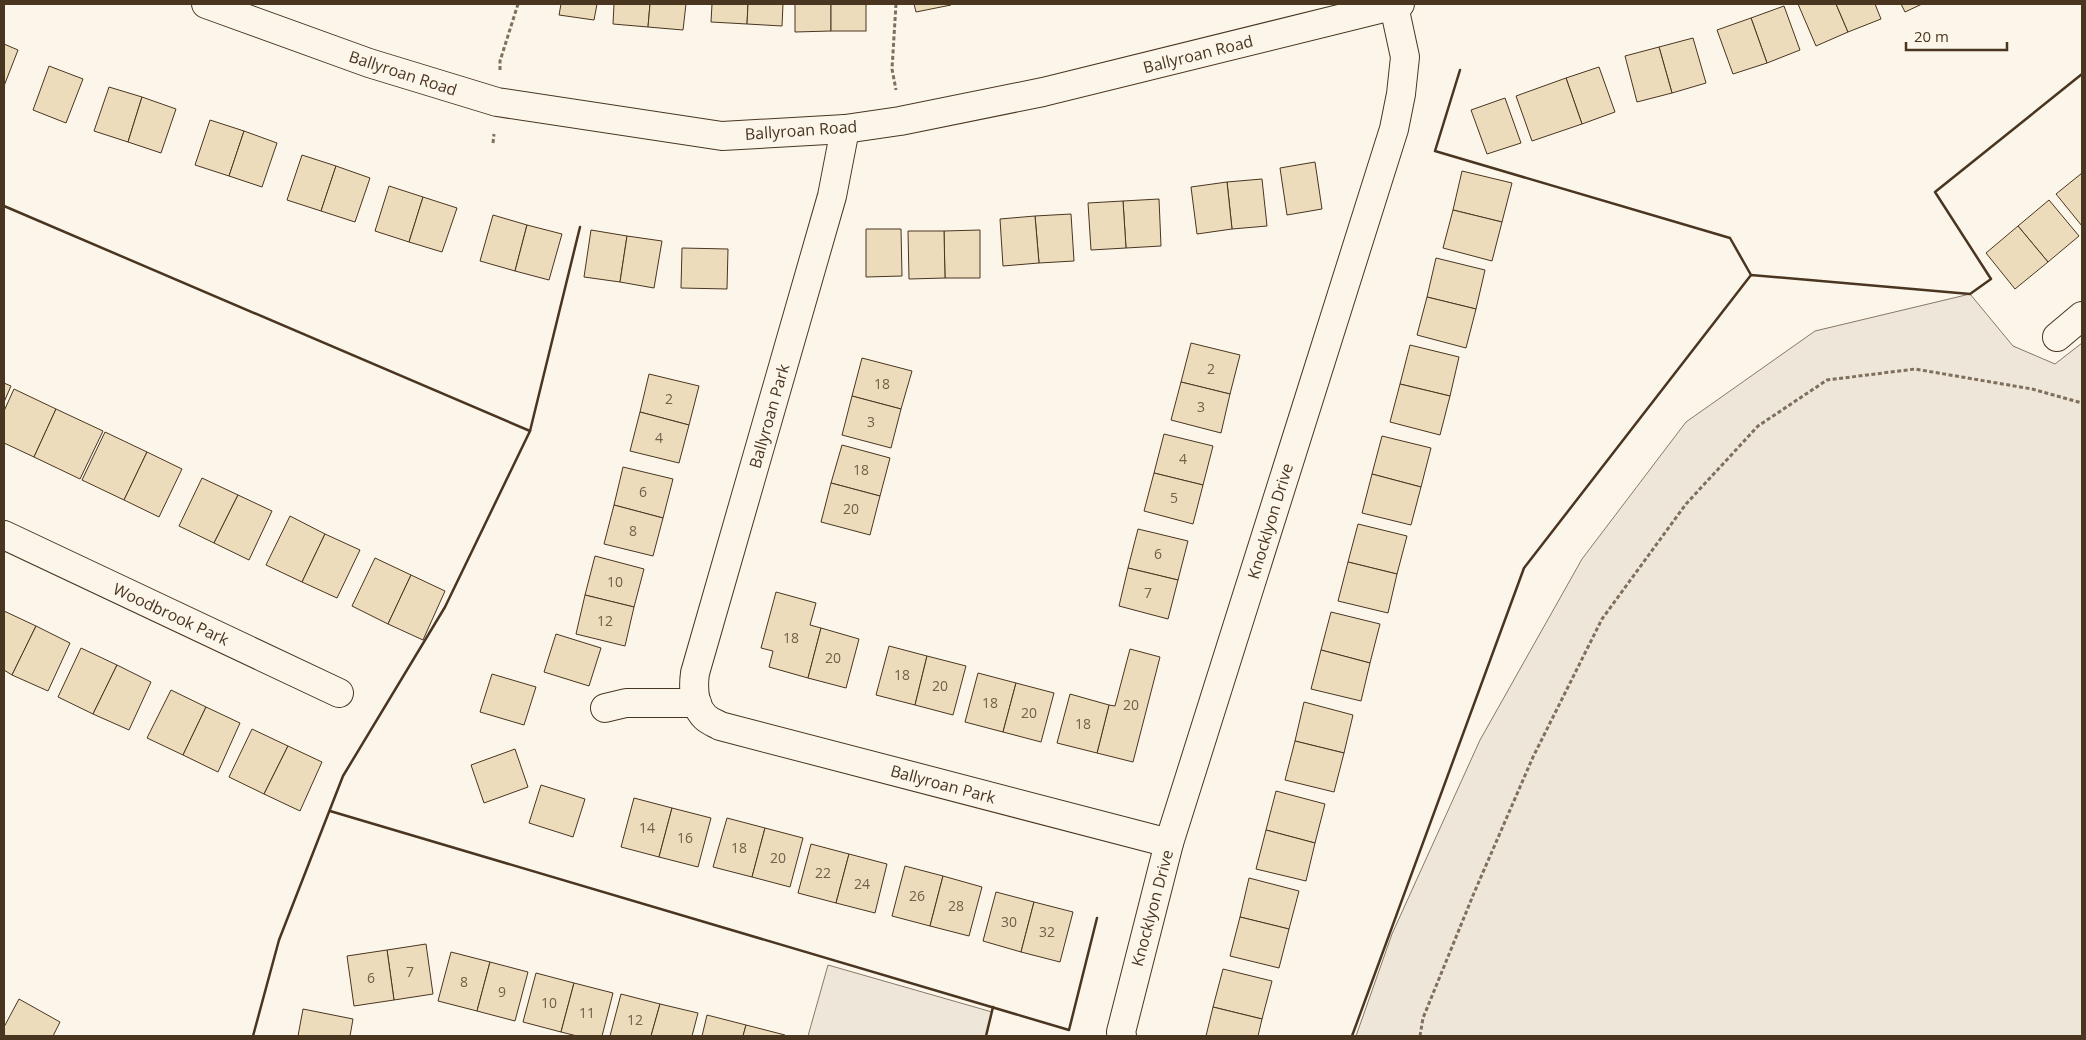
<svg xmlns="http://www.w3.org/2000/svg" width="2086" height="1040" viewBox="0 0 2086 1040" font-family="'Open Sans',sans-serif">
	<rect width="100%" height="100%" fill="#fbf6e9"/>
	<g fill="#ede6d9" stroke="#887966">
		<polygon points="1970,294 2013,346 2055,364 2082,343 2082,1036 1356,1036 1392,934 1480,740 1582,559 1686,422 1815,331"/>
		<polygon points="828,965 992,1012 986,1036 808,1036"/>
	</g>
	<g fill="#ecdcbc" stroke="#4a3520">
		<polygon points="561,4 597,4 594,20 559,15"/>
		<polygon points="614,4 650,4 648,27 613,24"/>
		<polygon points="650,4 686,4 683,30 648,27"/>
		<polygon points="712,4 748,4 747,24 711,22"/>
		<polygon points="748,4 783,4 782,26 747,24"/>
		<polygon points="795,4 831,4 831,31 795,32"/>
		<rect x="831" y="4" width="35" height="27"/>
		<polygon points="914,4 951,4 951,5 916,12"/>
		<polygon points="1798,4 1836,4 1848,32 1816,46"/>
		<polygon points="1836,4 1875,4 1881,19 1848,32"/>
		<polygon points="1901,4 1922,4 1905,12"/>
		<polygon points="1784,6 1800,50 1767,63 1751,18"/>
		<polygon points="1751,18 1767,63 1733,74 1717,30"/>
		<polygon points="1693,38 1706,83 1672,93 1659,47"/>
		<polygon points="4,44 18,50 4,86"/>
		<polygon points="1659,47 1672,93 1637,102 1625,56"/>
		<polygon points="49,66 83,79 66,123 33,110"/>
		<polygon points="1599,67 1615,112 1582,124 1566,78"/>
		<polygon points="1566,78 1582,124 1532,141 1516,96"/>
		<polygon points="109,87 142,97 128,142 94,131"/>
		<polygon points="142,97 176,109 161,153 128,142"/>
		<polygon points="1505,98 1521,143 1487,154 1471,110"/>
		<polygon points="210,120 244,131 229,176 195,165"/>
		<polygon points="244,131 277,143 262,187 229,176"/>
		<polygon points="302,155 336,166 321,211 287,200"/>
		<polygon points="1315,162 1322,209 1287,215 1280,168"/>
		<polygon points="336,166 370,178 355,222 321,211"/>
		<polygon points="1462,171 1512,183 1502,222 1453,210"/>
		<polygon points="2082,173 2082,226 2056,194"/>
		<polygon points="1262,179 1267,226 1232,229 1227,182"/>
		<polygon points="1227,182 1232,229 1197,234 1191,187"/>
		<polygon points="389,186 423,197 409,242 375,231"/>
		<polygon points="423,197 457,208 442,252 409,242"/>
		<polygon points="1159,199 1161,246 1126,248 1123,201"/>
		<polygon points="2049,200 2079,236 2048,262 2018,226"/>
		<polygon points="1123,201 1126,248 1091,250 1088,203"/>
		<polygon points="1453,210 1502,222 1492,261 1443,248"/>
		<polygon points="1071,214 1074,261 1039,263 1035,216"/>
		<polygon points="493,215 527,225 515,271 480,261"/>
		<polygon points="1035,216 1039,263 1003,266 1000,219"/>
		<polygon points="527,225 562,234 549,280 515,271"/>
		<polygon points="2018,226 2048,262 2015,289 1986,253"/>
		<polygon points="866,229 901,229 902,276 866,277"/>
		<polygon points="591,230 627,236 620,282 584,277"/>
		<polygon points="980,230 980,278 945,278 944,231"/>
		<polygon points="908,231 944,231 945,278 909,279"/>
		<polygon points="627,236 662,241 654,288 620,282"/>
		<polygon points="682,248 728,249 727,289 681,288"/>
		<polygon points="1436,258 1485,270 1476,309 1427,297"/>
		<polygon points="1427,297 1476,309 1466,348 1417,335"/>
		<polygon points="1191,343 1240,355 1230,394 1181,382"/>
		<polygon points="1410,345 1459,357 1450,396 1400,384"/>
		<polygon points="862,358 912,371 901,409 852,396"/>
		<polygon points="649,374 699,386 689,425 640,412"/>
		<polygon points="1181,382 1230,394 1221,433 1171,420"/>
		<polygon points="4,383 11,386 4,402"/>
		<polygon points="1400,384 1450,396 1440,435 1390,422"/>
		<polygon points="14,389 56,409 34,457 4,443 4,411"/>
		<polygon points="852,396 901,409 891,448 842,435"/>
		<polygon points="56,409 103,431 80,479 34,457"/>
		<polygon points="640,412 689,425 679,463 630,451"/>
		<polygon points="105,432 147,452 124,500 82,480"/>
		<polygon points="1164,434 1213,446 1203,485 1154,473"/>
		<polygon points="1382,436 1431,448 1421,487 1372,474"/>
		<polygon points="842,445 890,458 880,496 831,483"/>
		<polygon points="147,452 182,469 159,517 124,500"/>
		<polygon points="623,467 673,479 663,518 614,505"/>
		<polygon points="1154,473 1203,485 1193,524 1144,511"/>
		<polygon points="1372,474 1421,487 1411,525 1362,513"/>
		<polygon points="202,478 238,495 214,543 179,526"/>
		<polygon points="831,483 880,496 870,535 821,522"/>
		<polygon points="238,495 272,511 249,560 214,543"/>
		<polygon points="614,505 663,518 653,556 604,544"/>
		<polygon points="290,516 325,534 302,582 266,565"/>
		<polygon points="1358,524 1407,536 1397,574 1348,562"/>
		<polygon points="1138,529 1188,541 1178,580 1128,568"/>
		<polygon points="325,534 360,550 337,598 302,582"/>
		<polygon points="595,556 644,569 634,607 585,595"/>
		<polygon points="375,558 411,575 388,624 352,606"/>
		<polygon points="1348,562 1397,574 1388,613 1338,601"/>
		<polygon points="1128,568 1178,580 1168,619 1119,606"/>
		<polygon points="411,575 445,591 423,640 388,624"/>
		<polygon points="776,592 816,603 810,625 821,628 808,678 769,667 773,651 761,648"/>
		<polygon points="585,595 634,607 625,646 576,634"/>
		<polygon points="4,611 36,626 12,675 4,670"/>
		<polygon points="1331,612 1380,624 1370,663 1321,650"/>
		<polygon points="36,626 70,643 48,691 12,675"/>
		<polygon points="821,628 859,639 846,688 808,678"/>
		<polygon points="556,634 601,648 589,686 544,672"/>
		<polygon points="889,646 927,656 915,705 876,695"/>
		<polygon points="81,648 117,665 93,714 58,697"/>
		<polygon points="1130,649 1160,657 1133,762 1097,753 1109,705 1115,706"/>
		<polygon points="1321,650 1370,663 1361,701 1311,689"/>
		<polygon points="927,656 966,666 953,715 915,705"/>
		<polygon points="117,665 151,682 129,730 93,714"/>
		<polygon points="978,673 1016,683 1003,732 965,722"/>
		<polygon points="492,674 536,687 524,725 480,712"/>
		<polygon points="1016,683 1054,693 1041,742 1003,732"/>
		<polygon points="171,690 206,707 183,755 147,738"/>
		<polygon points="1070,694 1109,705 1097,753 1057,743"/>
		<polygon points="1304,702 1353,715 1344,753 1295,741"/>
		<polygon points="206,707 240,723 218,772 183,755"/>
		<polygon points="252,729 288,746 264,794 229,777"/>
		<polygon points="1295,741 1344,753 1334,792 1285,780"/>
		<polygon points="288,746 322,762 300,811 264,794"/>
		<polygon points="515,749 528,787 484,803 471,765"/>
		<polygon points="541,785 585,799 573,837 529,823"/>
		<polygon points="1276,791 1325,804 1315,843 1266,830"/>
		<polygon points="634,798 672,808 659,857 621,847"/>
		<polygon points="672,808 711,818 698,867 659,857"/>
		<polygon points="727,818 765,828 752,877 713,867"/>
		<polygon points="765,828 803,838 790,887 752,877"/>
		<polygon points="1266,830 1315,843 1306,881 1256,869"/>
		<polygon points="811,844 849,854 836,903 798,893"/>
		<polygon points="849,854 887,864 875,913 836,903"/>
		<polygon points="905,866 943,876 930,926 892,916"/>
		<polygon points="943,876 982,887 969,936 930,926"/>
		<polygon points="1249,878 1299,891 1289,929 1240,917"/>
		<polygon points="996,892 1034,902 1021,952 983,941"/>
		<polygon points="1034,902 1073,912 1060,962 1021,952"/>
		<polygon points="1240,917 1289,929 1279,968 1230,956"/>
		<polygon points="426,944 433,994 394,1000 387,950"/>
		<polygon points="387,950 394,1000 354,1006 347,956"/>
		<polygon points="451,952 490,962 477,1011 438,1001"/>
		<polygon points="490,962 528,972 515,1021 477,1011"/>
		<polygon points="1223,969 1272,981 1262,1019 1213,1007"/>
		<polygon points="536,973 574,983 561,1032 523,1022"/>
		<polygon points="574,983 613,993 602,1036 577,1036 561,1032"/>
		<polygon points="621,994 660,1004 651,1036 610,1036"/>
		<polygon points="19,999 60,1022 53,1036 4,1036 4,1027"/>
		<polygon points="660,1004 698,1013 692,1036 651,1036"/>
		<polygon points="1213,1007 1262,1019 1258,1036 1206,1036"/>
		<polygon points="303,1009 353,1019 350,1036 298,1036"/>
		<polygon points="707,1015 746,1025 743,1036 702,1036"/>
		<polygon points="746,1025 785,1035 784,1036 743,1036"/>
	</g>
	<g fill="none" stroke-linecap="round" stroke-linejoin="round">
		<defs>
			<g id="street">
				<path d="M845,129L832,196L695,673C693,688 694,706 705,717C709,721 715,723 720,726L1169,843"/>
				<polyline points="2057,337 2082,316"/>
				<polyline points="4,535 339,693"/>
				<polyline points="605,708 626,703 697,703"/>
				<polyline points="1122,1036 1121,1032 1169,843 1394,129 1401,94 1405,57 1394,6"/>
			</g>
			<polyline id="secondary" points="206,4 369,63 497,102 722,136 845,129 900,121 1043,92 1400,4"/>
		</defs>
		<use href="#street" stroke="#4a3520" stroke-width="30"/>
		<use href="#secondary" stroke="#4a3520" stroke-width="30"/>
		<g stroke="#7f6f5c" stroke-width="3" stroke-dasharray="4 2.5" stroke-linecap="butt">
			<polyline points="896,4 892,69 896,90"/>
			<polyline points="500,70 500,61 518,4"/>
			<polyline points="493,143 494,134"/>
			<polyline points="1420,1036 1423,1018 1474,893 1533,757 1602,619 1686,504 1758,426 1827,380 1915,369 2032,389 2082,403"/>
		</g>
		<use href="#street" stroke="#fbf6e9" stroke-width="28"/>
		<use href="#secondary" stroke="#fbf6e9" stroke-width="28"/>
		<g stroke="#4a3520" stroke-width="2.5">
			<polyline points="1460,70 1435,151 1730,238 1751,275"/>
			<polyline points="4,206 530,431 445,607 343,776 279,940 253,1036"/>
			<polyline points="530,431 580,227"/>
			<polyline points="330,811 1069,1030 1097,918"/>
			<polyline points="986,1036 993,1007"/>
			<polyline points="1352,1036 1524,568 1751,275 1970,294 1991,279 1935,192 2082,74"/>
		</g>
	</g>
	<g text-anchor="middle" stroke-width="4" stroke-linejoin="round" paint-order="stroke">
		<g font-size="14" fill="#725f47">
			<text x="1211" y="374">2</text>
			<text x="882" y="389">18</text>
			<text x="669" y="404">2</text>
			<text x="1201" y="412">3</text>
			<text x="871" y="427">3</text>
			<text x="659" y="443">4</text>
			<text x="1183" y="464">4</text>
			<text x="861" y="475">18</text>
			<text x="643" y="497">6</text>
			<text x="1174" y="503">5</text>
			<text x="851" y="514">20</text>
			<text x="633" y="536">8</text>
			<text x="1158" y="559">6</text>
			<text x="615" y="587">10</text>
			<text x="1148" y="598">7</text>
			<text x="605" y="626">12</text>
			<text x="791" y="643">18</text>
			<text x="833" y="663">20</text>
			<text x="902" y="680">18</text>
			<text x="940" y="691">20</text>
			<text x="990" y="708">18</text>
			<text x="1131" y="710">20</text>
			<text x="1029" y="718">20</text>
			<text x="1083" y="729">18</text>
			<text x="647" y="833">14</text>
			<text x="685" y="843">16</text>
			<text x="739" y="853">18</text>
			<text x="778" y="863">20</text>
			<text x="823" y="878">22</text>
			<text x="862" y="889">24</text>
			<text x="917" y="901">26</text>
			<text x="956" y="911">28</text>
			<text x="1009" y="927">30</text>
			<text x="1047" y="937">32</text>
			<text x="410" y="977">7</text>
			<text x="371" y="983">6</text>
			<text x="464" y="987">8</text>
			<text x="502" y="997">9</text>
			<text x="549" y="1008">10</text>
			<text x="587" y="1018">11</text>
			<text x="635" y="1025">12</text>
		</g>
		<g font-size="16" fill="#4a3520" stroke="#fbf6e9">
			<text transform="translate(1198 54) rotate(-14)" y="6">Ballyroan Road</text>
			<text transform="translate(403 73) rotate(18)" y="6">Ballyroan Road</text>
			<text transform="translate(801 130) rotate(-4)" y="6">Ballyroan Road</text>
			<text transform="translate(769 416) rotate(-74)" y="6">Ballyroan Park</text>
			<text transform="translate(1270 521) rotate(-73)" y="6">Knocklyon Drive</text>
			<text transform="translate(171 614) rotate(25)" y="6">Woodbrook Park</text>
			<text transform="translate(943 784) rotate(15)" y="6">Ballyroan Park</text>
			<text transform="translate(1152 908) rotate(-75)" y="6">Knocklyon Drive</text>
		</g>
	</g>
	<rect width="2086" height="1040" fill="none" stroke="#4a3520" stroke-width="10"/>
	<path d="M1906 42v8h101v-8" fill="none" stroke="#4a3520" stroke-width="2.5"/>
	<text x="1914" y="42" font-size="15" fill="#4a3520" stroke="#fbf6e9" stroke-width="4" paint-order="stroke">20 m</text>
</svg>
